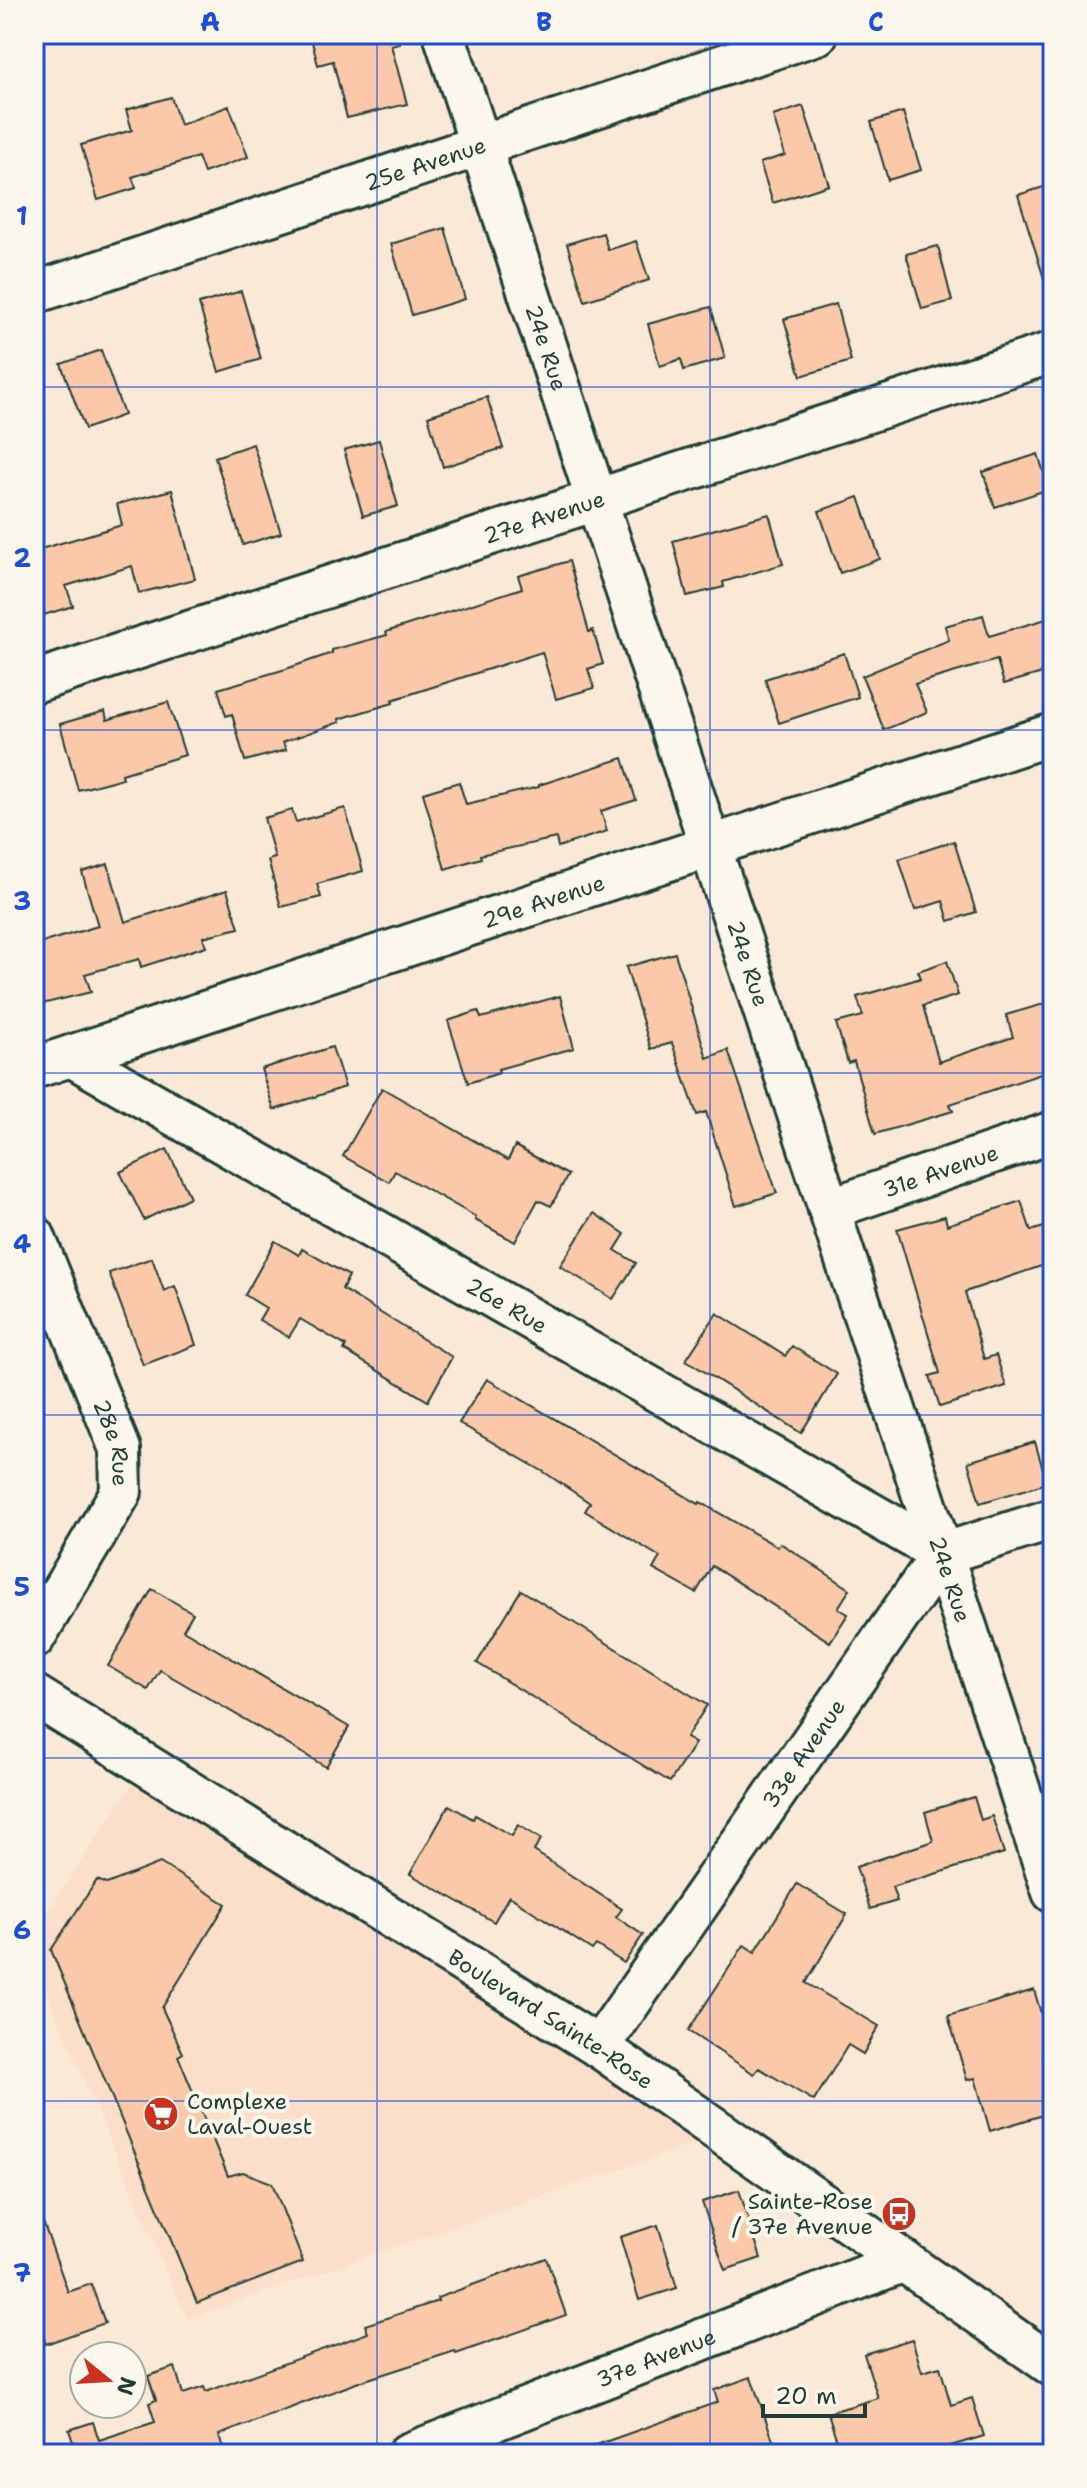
<svg xmlns="http://www.w3.org/2000/svg" width="1087" height="2488" viewBox="0 0 1087 2488" font-family="'Shantell Sans',sans-serif">
	<rect width="100%" height="100%" fill="#fbe9d8"/>
	<filter id="ink" filterUnits="userSpaceOnUse"><feTurbulence type="fractalNoise" baseFrequency=".0125" numOctaves="2"/><feDisplacementMap in="SourceGraphic" scale="16" xChannelSelector="R" yChannelSelector="G"/><feConvolveMatrix kernelMatrix="1 2 1 2 8 2 1 2 1" color-interpolation-filters="sRGB"/></filter>
	<g filter="url(#ink)">
		<polygon fill="#fbdfca" points="147,1762 723,2134 187,2319 34,1964 34,1932"/>
		<g fill="#fbc9aa" stroke="#1f3d34" stroke-width="2">
			<polygon points="310,34 399,34 400,43 391,45 407,104 347,118 333,61 318,65"/>
			<polygon points="171,97 180,125 229,106 248,157 204,173 198,157 132,177 136,188 98,200 81,145 132,130 126,110"/>
			<polygon points="803,106 829,185 773,203 760,163 785,155 773,116"/>
			<polygon points="903,112 921,170 888,180 871,122"/>
			<polygon points="1053,184 1053,287 1047,288 1018,195"/>
			<polygon points="445,228 465,299 412,315 391,244"/>
			<polygon points="603,233 608,250 636,241 649,280 585,301 567,244"/>
			<polygon points="938,246 952,301 922,309 906,254"/>
			<polygon points="241,291 261,359 219,372 199,304"/>
			<polygon points="836,304 851,361 801,376 784,319"/>
			<polygon points="711,307 725,358 684,370 681,359 660,366 648,324"/>
			<polygon points="101,350 124,415 85,429 61,364"/>
			<polygon points="487,397 503,448 443,467 428,416"/>
			<polygon points="379,440 398,506 363,516 344,450"/>
			<polygon points="253,444 281,533 243,545 215,457"/>
			<polygon points="1038,454 1049,489 995,507 983,472"/>
			<polygon points="172,490 195,579 139,593 132,566 66,586 73,606 34,618 34,551 122,525 117,504"/>
			<polygon points="859,497 880,559 840,573 819,511"/>
			<polygon points="769,514 783,564 723,582 724,587 687,596 673,541"/>
			<polygon points="569,561 589,632 593,630 603,664 588,669 594,688 556,699 542,652 392,700 393,703 339,719 340,722 283,742 286,750 245,761 232,714 226,716 218,689 286,669 332,653 332,650 387,635 386,632 522,588 518,576"/>
			<polygon points="983,615 989,636 1053,617 1053,670 1004,684 997,660 915,684 927,712 884,730 862,676 949,640 945,626"/>
			<polygon points="844,653 858,697 779,723 765,679"/>
			<polygon points="168,702 185,755 122,774 123,778 78,790 60,724 105,711 107,720"/>
			<polygon points="623,758 636,800 601,811 607,831 558,847 556,838 480,855 481,858 445,869 423,793 459,782 466,804 539,787 539,785"/>
			<polygon points="345,808 363,871 317,884 321,897 281,907 268,860 275,858 264,818 292,810 296,822"/>
			<polygon points="954,841 976,912 949,921 943,901 915,910 899,859"/>
			<polygon points="108,864 125,922 227,890 239,928 203,937 206,946 141,967 139,959 85,974 91,992 34,1006 34,945 98,926 82,872"/>
			<polygon points="675,953 707,1058 728,1050 777,1193 736,1206 706,1112 697,1115 672,1043 651,1049 626,967"/>
			<polygon points="947,961 958,995 923,1006 939,1062 1013,1037 1006,1015 1047,1003 1053,1023 1053,1070 950,1104 953,1111 875,1134 854,1061 848,1063 836,1023 863,1016 857,997 921,978 918,971"/>
			<polygon points="560,996 574,1048 498,1069 499,1073 468,1083 448,1021 478,1011 481,1018"/>
			<polygon points="332,1047 345,1087 274,1110 261,1069"/>
			<polygon points="382,1088 508,1160 515,1146 568,1175 551,1206 538,1200 515,1242 475,1220 476,1217 395,1171 389,1182 343,1156"/>
			<polygon points="167,1149 190,1197 144,1220 120,1172"/>
			<polygon points="1021,1201 1031,1231 1053,1224 1053,1262 965,1292 984,1359 996,1355 1006,1386 940,1407 930,1376 940,1373 897,1229 945,1216 947,1225"/>
			<polygon points="594,1213 625,1234 615,1250 636,1263 613,1299 560,1266"/>
			<polygon points="275,1241 299,1255 302,1249 349,1276 342,1289 452,1357 428,1401 344,1350 346,1346 300,1319 289,1337 259,1320 266,1308 245,1295"/>
			<polygon points="152,1258 164,1291 175,1286 196,1345 143,1365 109,1273"/>
			<polygon points="717,1313 785,1356 792,1346 837,1374 801,1433 686,1360"/>
			<polygon points="487,1379 699,1504 700,1502 778,1547 780,1543 850,1589 838,1608 848,1614 830,1642 712,1566 696,1593 653,1569 660,1557 585,1511 590,1503 544,1472 459,1423"/>
			<polygon points="1035,1442 1047,1483 980,1503 968,1462"/>
			<polygon points="152,1589 193,1613 183,1630 349,1727 326,1767 160,1670 148,1690 108,1666"/>
			<polygon points="521,1590 707,1705 686,1738 695,1743 670,1782 477,1663"/>
			<polygon points="974,1797 981,1820 992,1816 1004,1853 892,1887 897,1901 870,1909 856,1867 933,1841 925,1812"/>
			<polygon points="449,1805 473,1819 475,1815 512,1836 518,1825 541,1839 534,1851 622,1909 616,1917 643,1935 624,1963 596,1945 592,1950 509,1896 494,1922 410,1874"/>
			<polygon points="160,1863 226,1904 162,2008 183,2053 178,2056 228,2176 243,2172 272,2183 303,2262 197,2303 51,1950 97,1880 107,1884"/>
			<polygon points="797,1884 847,1914 806,1983 879,2026 863,2054 848,2045 814,2101 759,2068 754,2074 688,2031 744,1945 755,1952"/>
			<polygon points="1034,1990 1053,2053 1043,2056 1053,2089 1053,2112 990,2131 975,2078 967,2080 948,2016"/>
			<polygon points="739,2190 761,2258 725,2270 702,2202"/>
			<polygon points="34,2208 38,2208 68,2292 91,2284 105,2323 46,2344 34,2312"/>
			<polygon points="658,2225 677,2288 639,2300 620,2237"/>
			<polygon points="546,2258 566,2315 456,2354 455,2351 359,2382 219,2435 225,2454 74,2454 75,2448 69,2430 93,2422 99,2440 155,2422 149,2403 156,2400 148,2376 175,2367 183,2394 204,2387 206,2392 368,2333 365,2325 438,2301 437,2298"/>
			<polygon points="912,2339 922,2372 940,2367 951,2405 972,2398 984,2436 924,2454 841,2454 828,2413 878,2398 864,2354"/>
			<polygon points="751,2377 774,2443 743,2454 586,2454 585,2449 718,2402 714,2390"/>
		</g>
		<g fill="none" stroke-linecap="round" stroke-linejoin="round">
			<defs>
				<g id="minor">
					<path id="s1" d="M444,34L1053,1892"/>
					<path id="s2" d="M34,293L817,34"/>
					<path id="s3" d="M34,682L1053,352"/>
					<path id="s4" d="M71,1056L942,1554"/>
					<path id="s5" d="M34,1068L1053,734"/>
					<path id="s6" d="M829,1209L1053,1132"/>
					<path id="s7" d="M34,1236L120,1449L121,1492L34,1638"/>
					<path id="s8" d="M34,1695L599,2047L1053,2366"/>
					<path id="s9" d="M599,2047L942,1554L1053,1519"/>
					<path id="s10" d="M408,2454L904,2261"/>
				</g>
			</defs>
			<use href="#minor" stroke="#1f3d34" stroke-width="46"/>
			<use href="#minor" stroke="#fbf7ec" stroke-width="40"/>
		</g>
	</g>
	<path fill="none" stroke="#1d4ed8" stroke-width="2" stroke-opacity="0.55" d="M377,34V2454M710,34V2454M34,387H1053M34,730H1053M34,1073H1053M34,1415H1053M34,1758H1053M34,2101H1053"/>
	<defs>
		<symbol id="supermarket-disc" viewBox="-11 -11 22 22"><circle r="9.5" fill="#c8321e" stroke="#fbf7ec"/><path d="M-6-5.5h2.5l.6 2H6L4.5 2H-2.5L-4.4-4H-6ZM-1.5 3.2a1.3 1.3 0 1 0 .1 0ZM3 3.2a1.3 1.3 0 1 0 .1 0Z" fill="#fff"/></symbol>
		<symbol id="bus-disc" viewBox="-11 -11 22 22"><circle r="9.5" fill="#c8321e" stroke="#fbf7ec"/><path d="M-5-6H5V4H4V6H2V4H-2V6H-4V4H-5ZM-3.5-4V0h7V-4ZM-3.5 1.2v1.5H-2V1.2ZM2 1.2v1.5H3.5V1.2Z" fill="#fff"/></symbol>
	</defs>
	<g fill-rule="evenodd">
		<use href="#supermarket-disc" x="141" y="2094" width="40" height="40"/>
		<use href="#bus-disc" x="879" y="2194" width="40" height="40"/>
	</g>
	<g text-anchor="middle" stroke-width="8" stroke-linejoin="round" paint-order="stroke">
		<g font-size="22" fill="#1f3d34" stroke="#fbf7ec">
			<text dy="8" stroke="none"><textPath href="#s2" startOffset="412">25e Avenue</textPath></text>
			<text dy="8" stroke="none"><textPath href="#s1" startOffset="330">24e Rue</textPath></text>
			<text dy="8" stroke="none"><textPath href="#s3" startOffset="536">27e Avenue</textPath></text>
			<text dy="8" stroke="none"><textPath href="#s5" startOffset="536">29e Avenue</textPath></text>
			<text dy="8" stroke="none"><textPath href="#s1" startOffset="978">24e Rue</textPath></text>
			<text dy="8" stroke="none"><textPath href="#s6" startOffset="118">31e Avenue</textPath></text>
			<text dy="8" stroke="none"><textPath href="#s4" startOffset="502">26e Rue</textPath></text>
			<text dy="8" stroke="none"><textPath href="#s7" startOffset="222">28e Rue</textPath></text>
			<text dy="8" stroke="none"><textPath href="#s1" startOffset="1626">24e Rue</textPath></text>
			<text dy="8" stroke="none"><textPath href="#s9" startOffset="358">33e Avenue</textPath></text>
			<text dy="8" stroke="none"><textPath href="#s8" startOffset="610">Boulevard Sainte-Rose</textPath></text>
			<text dy="8" stroke="none"><textPath href="#s10" startOffset="266">37e Avenue</textPath></text>
		</g>
		<g font-size="22" fill="#1f3d34" stroke="#fbf7ec" text-anchor="start">
			<text x="187" y="2109">Complexe<tspan x="187" dy="25">Laval-Ouest</tspan></text>
			<text x="873" y="2209" text-anchor="end">Sainte-Rose<tspan x="873" dy="25">/ 37e Avenue</tspan></text>
		</g>
	</g>
	<rect width="1087" height="2488" fill="none" stroke="#fbf7ec" stroke-width="88"/>
	<g transform="translate(108 2380) rotate(108)"><circle r="38" fill="#fbf7ec" stroke="#a3ada2" stroke-width="2"/>
	<path d="M0-6L14 30L0 20L-14 30Z" fill="#c8321e"/>
	<text y="-12" font-size="22" font-weight="bold" text-anchor="middle" fill="#1f3d34">N</text>
	</g>
	<path d="M763 2404v12h102v-12" fill="none" stroke="#1f3d34" stroke-width="4"/>
	<text x="775" y="2404" font-size="24" fill="#1f3d34" stroke="#fbf7ec" stroke-width="6" paint-order="stroke">20 m</text>
	<rect x="44" y="44" width="999" height="2400" fill="none" stroke="#1d4ed8" stroke-width="3"/>
	<g font-size="26" text-anchor="middle" font-weight="bold" fill="#1d4ed8">
		<text x="210" y="31">A</text>
		<text x="544" y="31">B</text>
		<text x="876" y="31">C</text>
		<text x="22" y="225">1</text>
		<text x="22" y="567">2</text>
		<text x="22" y="910">3</text>
		<text x="22" y="1253">4</text>
		<text x="22" y="1596">5</text>
		<text x="22" y="1939">6</text>
		<text x="22" y="2282">7</text>
	</g>
</svg>
